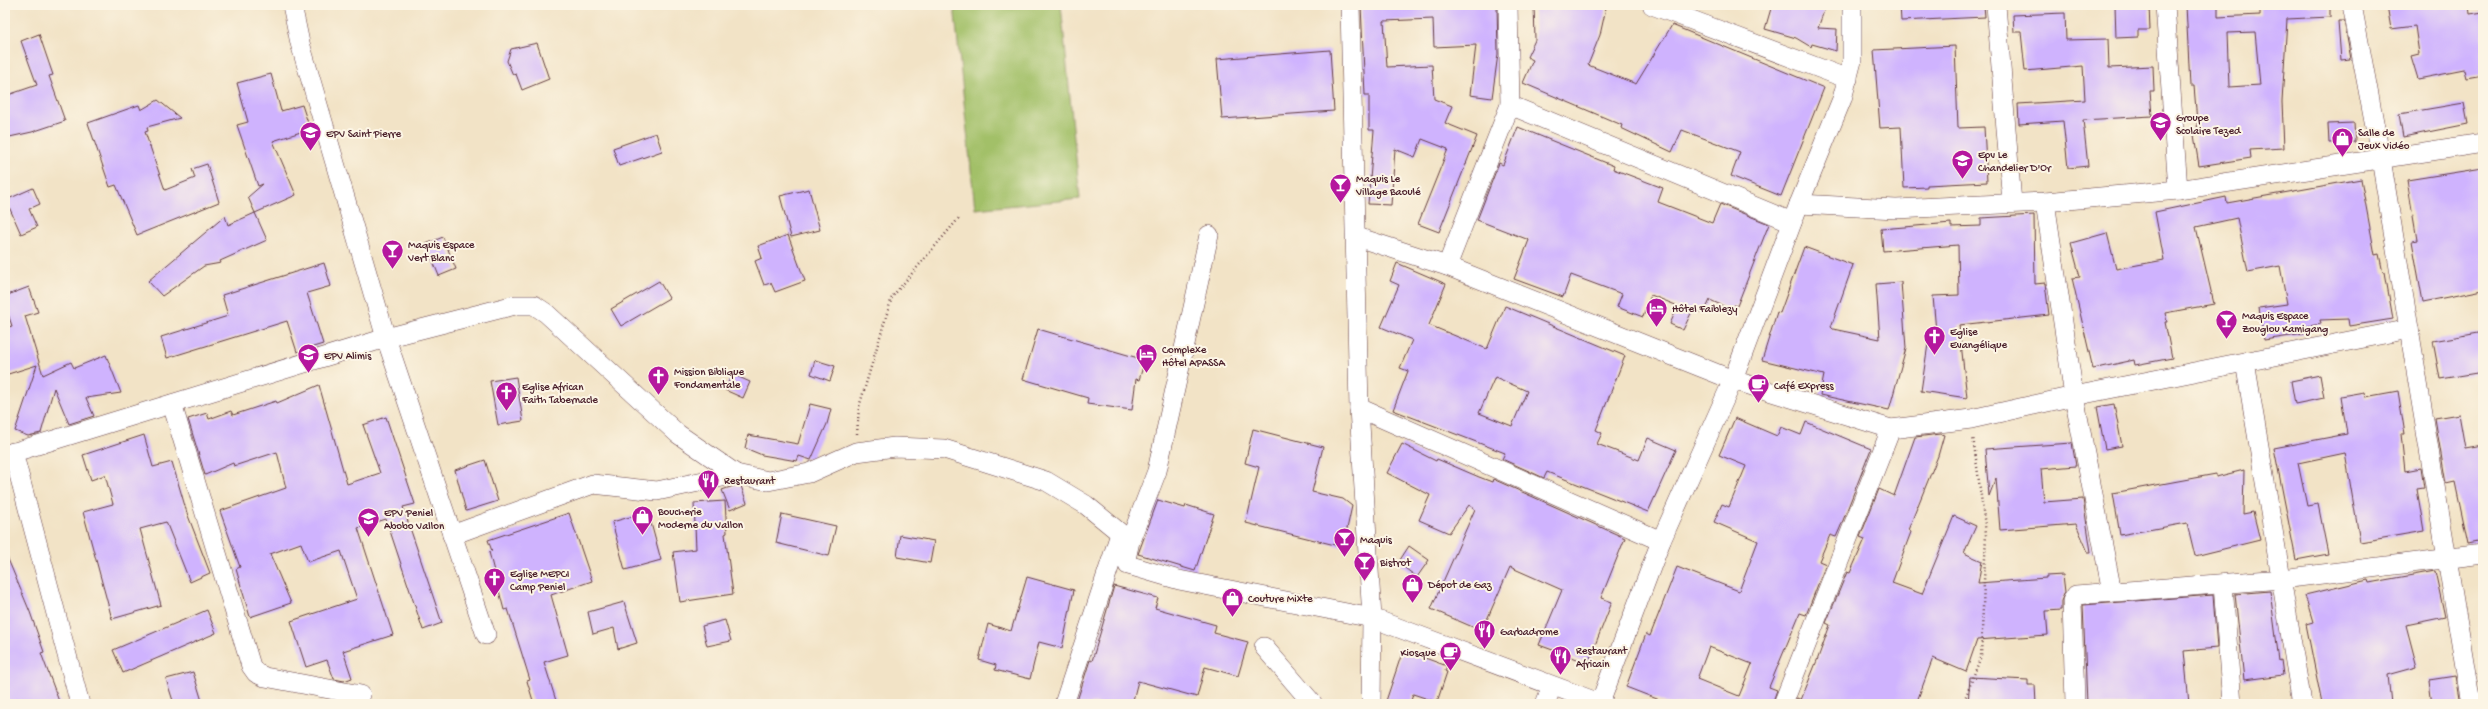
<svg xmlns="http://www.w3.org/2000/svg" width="2488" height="709" viewBox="0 0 2488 709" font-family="'Gochi Hand',sans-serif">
	<rect width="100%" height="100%" fill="#fcf5e5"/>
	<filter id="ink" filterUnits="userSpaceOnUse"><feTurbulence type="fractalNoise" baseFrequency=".025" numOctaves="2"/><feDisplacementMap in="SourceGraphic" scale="8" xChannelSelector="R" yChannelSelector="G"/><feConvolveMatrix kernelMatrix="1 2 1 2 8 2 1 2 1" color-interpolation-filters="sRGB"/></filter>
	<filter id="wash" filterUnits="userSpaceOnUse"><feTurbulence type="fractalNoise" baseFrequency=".012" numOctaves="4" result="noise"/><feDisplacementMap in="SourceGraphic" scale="16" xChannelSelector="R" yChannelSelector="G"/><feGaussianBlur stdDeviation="0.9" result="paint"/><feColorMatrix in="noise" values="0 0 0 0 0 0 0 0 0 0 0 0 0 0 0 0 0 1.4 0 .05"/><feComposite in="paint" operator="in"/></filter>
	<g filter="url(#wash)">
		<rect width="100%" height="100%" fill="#f2e3c6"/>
		<polygon fill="#a2c067" stroke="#767049" points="954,5 1061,5 1080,199 975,209"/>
		<g id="blocks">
			<g fill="#cfb3fe" fill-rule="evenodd">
				<polygon points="1361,5 1497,5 1498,54 1492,98 1470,95 1476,45 1434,47 1433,19 1384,21 1387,67 1432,65 1434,99 1452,106 1445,123 1477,136 1439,232 1418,224 1448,149 1422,139 1415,157 1395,149 1391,205 1368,204 1374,130 1369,130 1369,95 1365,95"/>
				<polygon points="1534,5 1606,8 1600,35 1588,65 1636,84 1672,25 1824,88 1781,196 1731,176 1740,152 1682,130 1672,152 1621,128 1622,125 1523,83 1533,60 1527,57 1535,40"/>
				<polygon points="1772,5 1826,5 1818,28 1837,29 1836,51 1812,44 1811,47 1796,38 1765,29"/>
				<polygon points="1900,5 1984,5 1985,17 1901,21"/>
				<polygon points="2115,5 2149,5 2150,30 2138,30 2138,37 2116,38"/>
				<path d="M2186,5H2218V17L2260,15V5H2330V17L2287,19L2282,102L2284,148L2250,150L2251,158L2199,166L2194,135L2198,134L2194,86H2190ZM2255,32L2260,85L2229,87L2227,33Z"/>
				<polygon points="2387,5 2469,5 2470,14 2483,12 2483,75 2466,78 2464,70 2418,79 2411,56 2419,54 2415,26 2391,29"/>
				<polygon points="2065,13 2066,40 2108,39 2109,68 2153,66 2154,91 2150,91 2152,116 2083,120 2088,166 2068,168 2063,121 2019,124 2018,104 2085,100 2083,66 2025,71 2021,32 2014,32 2013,15"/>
				<polygon points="2338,21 2344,21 2351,59 2341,60"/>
				<polygon points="39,34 53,75 49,76 65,121 32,132 5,138 5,96 37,85 21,41"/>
				<polygon points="537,43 549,79 522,90 516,74 513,75 507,61 511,49"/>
				<polygon points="1955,46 1958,128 1984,127 1987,182 1927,185 1927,187 1904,188 1901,127 1880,128 1874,50"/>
				<polygon points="1330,50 1334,111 1222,119 1217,59"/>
				<polygon points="271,74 281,111 302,105 310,129 273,141 296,195 255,213 248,197 263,184 258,186 237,125 248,122 237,83"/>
				<polygon points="158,100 180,118 147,127 148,131 145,132 165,190 195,178 192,169 207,164 219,202 137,235 116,185 110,187 88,123 139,105 141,110"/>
				<polygon points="2464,103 2468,124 2403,137 2399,114"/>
				<polygon points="2354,123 2355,142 2329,143 2328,124"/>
				<polygon points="1518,127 1614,166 1613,169 1663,188 1658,202 1712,223 1720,204 1769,224 1737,306 1734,305 1732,310 1710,300 1704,313 1693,309 1683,330 1670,324 1678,306 1651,295 1643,317 1617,307 1622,294 1571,275 1563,297 1514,279 1529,240 1477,220 1499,163 1503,165"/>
				<polygon points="656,133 662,151 619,166 613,148"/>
				<polygon points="2483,168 2483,290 2423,302 2412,241 2417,240 2407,180"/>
				<polygon points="2361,179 2375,255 2379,254 2383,273 2385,273 2393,319 2349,326 2348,319 2320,320 2321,324 2303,327 2304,334 2264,340 2259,308 2287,304 2280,266 2248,272 2237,218 2196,227 2214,304 2165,313 2167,322 2165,322 2172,358 2135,365 2134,360 2093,369 2072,278 2080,277 2071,243 2107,233 2116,269 2164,260 2155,212 2226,197 2227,203"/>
				<polygon points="33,188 40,204 29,209 37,227 21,234 6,200"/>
				<polygon points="809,189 820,230 791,237 780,196"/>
				<polygon points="255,213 267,240 220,261 221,263 204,266 162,296 148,281 225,216 228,225"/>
				<polygon points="2034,215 2035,284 2045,283 2049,315 1959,325 1967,398 1921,391 1928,344 1937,344 1933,296 1959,295 1958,245 1883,251 1881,229 1951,223 1951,227 1981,226 1981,218"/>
				<polygon points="788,235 805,281 775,292 771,283 764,285 755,261 762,258 758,246"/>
				<polygon points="443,237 456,269 439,276 426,244"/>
				<polygon points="1804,247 1853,265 1831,327 1833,329 1880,339 1876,284 1901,282 1906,348 1889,410 1820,395 1824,375 1762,360 1777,312 1780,313"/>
				<polygon points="324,263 331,286 307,293 323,344 297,352 287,321 167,358 161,337 228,316 222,295"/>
				<path d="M1397,263L1446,284L1429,325L1487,349L1505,306L1625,356L1596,430L1602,433L1597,444L1639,460L1648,438L1676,450L1648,512L1547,472L1544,478L1502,459L1505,453L1393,410L1408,371L1400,368L1412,340L1381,327L1399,285L1390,281ZM1495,377L1527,391L1512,426L1479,413Z"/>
				<polygon points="659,281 669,298 621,326 611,309"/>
				<polygon points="29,287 38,312 25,316 43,375 71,362 74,368 106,355 121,393 86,398 94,416 69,424 54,388 41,433 28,436 15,431 37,365 5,375 5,328 12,326 5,305 5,296"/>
				<polygon points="1038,329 1145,360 1139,380 1136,379 1132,410 1087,404 1088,398 1023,379"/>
				<polygon points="2483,332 2483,372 2440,379 2433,341"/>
				<polygon points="815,360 835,366 830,381 811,374"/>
				<polygon points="732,374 750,382 743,398 725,390"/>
				<polygon points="2320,375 2324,398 2295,404 2291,381"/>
				<polygon points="516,377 523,421 498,425 490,381"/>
				<polygon points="319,385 347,484 380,473 363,425 386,417 415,504 403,507 442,623 423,630 386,519 358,528 393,635 343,651 352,678 344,681 334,679 327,660 306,667 291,621 357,599 341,551 308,562 301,543 270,554 291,603 250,617 236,569 240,567 220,511 286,488 277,452 234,466 233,463 205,475 188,419 207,413 209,419 231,411 233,415 276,401 277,403"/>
				<polygon points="2398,391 2405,434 2401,434 2405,471 2421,468 2424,488 2417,489 2424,531 2360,542 2345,453 2298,463 2307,506 2318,504 2328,554 2296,560 2274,448 2347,434 2341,396 2364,392 2365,397"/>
				<polygon points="810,404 831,409 827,424 811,460 799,456 797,461 762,455 745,448 748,435 798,444"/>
				<polygon points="2114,404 2122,446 2105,449 2097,407"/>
				<polygon points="2459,414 2465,448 2483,445 2483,541 2468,544 2455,482 2446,484 2435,418"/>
				<path d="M1735,418L1777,436L1781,427L1801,435L1806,422L1871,449L1840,528L1836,537L1830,535L1819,561L1826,564L1806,615L1800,613L1769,687L1777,690L1772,704H1670L1626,687L1646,634L1650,636L1677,567L1739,591L1758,541L1714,522L1722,504L1729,507L1746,466L1719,455ZM1709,647L1752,664L1739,696L1697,679Z"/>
				<polygon points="1253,429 1323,447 1312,492 1343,499 1352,506 1343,547 1246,523 1259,467 1245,463"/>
				<polygon points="1941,434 1944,435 1938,456 1908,530 1911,532 1892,583 1922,594 1954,516 1976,526 1964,553 1982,561 1978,583 2046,578 2046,576 2063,575 2065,592 2061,601 2061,610 2046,611 2048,635 1977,640 1966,672 1933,658 1916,704 1795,704 1797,698 1801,700 1818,658 1830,625 1826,623 1847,572 1850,573 1865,539 1860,537 1879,489 1894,496 1915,437"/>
				<polygon points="144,435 153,467 172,462 187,513 210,573 190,582 166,522 140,529 161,605 112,619 83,512 113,504 105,475 91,480 83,455"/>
				<polygon points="2072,443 2076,466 2041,469 2044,502 2083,499 2091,552 2088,552 2076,524 2000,530 1996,478 1989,496 1985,449"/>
				<polygon points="1402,444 1436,461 1437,459 1479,477 1492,482 1493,479 1625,538 1601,598 1612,602 1588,663 1539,645 1562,590 1510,567 1482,631 1431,609 1475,509 1469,505 1449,533 1419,520 1430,495 1387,473"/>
				<polygon points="485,460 498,501 466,511 455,470"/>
				<polygon points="2244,470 2243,514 2253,512 2260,540 2195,556 2187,523 2120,535 2113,493 2216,474 2216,477"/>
				<polygon points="736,485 741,486 747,503 730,510 722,490"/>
				<polygon points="1158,500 1185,508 1186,505 1214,514 1195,571 1138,554"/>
				<polygon points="725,501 727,533 725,534 733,594 680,602 673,552 696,549 694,503"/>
				<polygon points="648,512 661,560 625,570 612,522"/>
				<polygon points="569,513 592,581 551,595 568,655 544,662 557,704 534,704 527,681 530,680 508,609 504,610 489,552 492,551 488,540"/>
				<polygon points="782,514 836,526 829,556 776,543"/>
				<polygon points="900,535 934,541 930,563 897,557"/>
				<polygon points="1409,546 1429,560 1417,577 1398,563"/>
				<polygon points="5,552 30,612 44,652 41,653 60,704 5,704"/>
				<polygon points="2435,571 2445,617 2406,625 2417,667 2388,675 2391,704 2322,704 2306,624 2313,622 2305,595 2368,580 2369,583"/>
				<polygon points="1027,577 1074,590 1062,648 1039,642 1030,679 995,670 996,665 979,660 988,624 1011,631"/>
				<polygon points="1114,586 1158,598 1155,608 1216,625 1214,633 1248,642 1238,676 1205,667 1197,697 1138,681 1132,704 1076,704 1090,660 1092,661"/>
				<polygon points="2270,591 2279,661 2281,660 2283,675 2244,680 2235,594"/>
				<polygon points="2213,595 2217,648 2184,651 2189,704 2087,704 2083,605"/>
				<polygon points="624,602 637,643 618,649 614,628 593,634 588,612"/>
				<polygon points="207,610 216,633 123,673 113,650"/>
				<polygon points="725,620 731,641 707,646 702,626"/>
				<polygon points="1403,650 1447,666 1445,671 1447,672 1437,702 1413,694 1410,704 1385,704"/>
				<polygon points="193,672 202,701 174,704 166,679"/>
				<polygon points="2455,676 2460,704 2432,704 2429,680"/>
				<polygon points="1970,677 2028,680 2028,685 2035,685 2036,704 1968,704"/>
			</g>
		</g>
	</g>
	<g filter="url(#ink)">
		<use href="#blocks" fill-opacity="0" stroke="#633c42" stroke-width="1"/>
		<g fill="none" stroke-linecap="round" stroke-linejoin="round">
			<defs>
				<g id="minor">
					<polyline points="292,5 300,43 386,338 486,635"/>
					<polyline points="1350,5 1359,408 1372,618 1371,704"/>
					<polyline points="1652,5 1848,79"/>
					<polyline points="1996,5 2012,203"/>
					<polyline points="2165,5 2178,190"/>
					<polyline points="2352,5 2381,159 2471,704"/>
					<polyline points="1510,105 1792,222"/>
					<polyline points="2045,202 2074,396 2112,592"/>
					<polyline points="1799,204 1896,209 2045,202 2178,190 2483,143"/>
					<polyline points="1209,235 1157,471 1130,541 1126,559 1128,565 1179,580 1372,618 1602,704"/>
					<polyline points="1357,237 1447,266 1733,380 1891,429 1783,704"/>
					<polyline points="1447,266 1510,105 1508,5"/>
					<polyline points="2245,362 2302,704"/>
					<polyline points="172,404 251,666 256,673 265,677 361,695"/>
					<polyline points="1359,408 1661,541"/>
					<polyline points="1891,429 1971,419 2074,396 2409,329"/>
					<polyline points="13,452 80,704"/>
					<polyline points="5,455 386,338 515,305 534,305 546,313 678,434 736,474"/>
					<polyline points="452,535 593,484 657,491 736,474 768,481 809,473 856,452 895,447 944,449 1046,481 1086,505 1130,541"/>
					<polyline points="2223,585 2232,704"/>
					<polyline points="1264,647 1313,704"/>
					<polyline points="1600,703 1661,541 1733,380 1799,204 1842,99 1852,61 1852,5"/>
					<polyline points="1064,704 1120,534"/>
					<polyline points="1545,704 1552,686"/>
					<polyline points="2075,704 2072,601 2076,595 2282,579 2483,554"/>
				</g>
			</defs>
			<use href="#minor" stroke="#633c42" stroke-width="20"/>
			<g stroke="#633c42" stroke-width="2.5" stroke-dasharray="1 3" stroke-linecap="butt">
				<polyline points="857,434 859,407 892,297 959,218"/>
				<polyline points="1963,704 1981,656 1986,533 1973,437"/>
			</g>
			<use href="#minor" stroke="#fff" stroke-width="19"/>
		</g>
	</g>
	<defs>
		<symbol id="school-pin" viewBox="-11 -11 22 30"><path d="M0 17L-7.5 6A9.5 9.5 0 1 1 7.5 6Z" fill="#b5179e" stroke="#fcf5e5"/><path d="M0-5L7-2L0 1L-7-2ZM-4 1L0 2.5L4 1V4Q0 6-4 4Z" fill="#fff"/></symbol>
		<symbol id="shop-pin" viewBox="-11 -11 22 30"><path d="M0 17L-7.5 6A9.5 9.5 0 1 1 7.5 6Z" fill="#b5179e" stroke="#fcf5e5"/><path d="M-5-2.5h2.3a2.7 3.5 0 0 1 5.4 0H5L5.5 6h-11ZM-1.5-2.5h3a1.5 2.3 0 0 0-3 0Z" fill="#fff"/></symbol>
		<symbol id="bar-pin" viewBox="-11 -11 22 30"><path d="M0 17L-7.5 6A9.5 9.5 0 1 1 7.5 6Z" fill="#b5179e" stroke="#fcf5e5"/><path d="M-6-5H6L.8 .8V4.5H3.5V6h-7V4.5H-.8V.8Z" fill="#fff"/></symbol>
		<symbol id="hotel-pin" viewBox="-11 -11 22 30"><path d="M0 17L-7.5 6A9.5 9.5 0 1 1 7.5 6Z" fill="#b5179e" stroke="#fcf5e5"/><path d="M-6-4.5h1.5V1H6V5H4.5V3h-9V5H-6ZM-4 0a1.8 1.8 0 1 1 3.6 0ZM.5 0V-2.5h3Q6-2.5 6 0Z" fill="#fff"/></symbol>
		<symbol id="church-pin" viewBox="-11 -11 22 30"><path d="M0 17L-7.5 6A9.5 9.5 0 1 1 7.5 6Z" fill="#b5179e" stroke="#fcf5e5"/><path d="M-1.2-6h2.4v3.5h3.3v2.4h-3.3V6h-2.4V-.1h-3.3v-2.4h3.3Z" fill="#fff"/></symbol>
		<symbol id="cafe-pin" viewBox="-11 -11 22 30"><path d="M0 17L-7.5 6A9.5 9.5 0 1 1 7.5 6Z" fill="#b5179e" stroke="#fcf5e5"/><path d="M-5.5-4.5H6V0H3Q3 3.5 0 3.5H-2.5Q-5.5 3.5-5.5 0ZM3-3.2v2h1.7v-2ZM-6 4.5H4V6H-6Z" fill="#fff"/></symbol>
		<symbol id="restaurant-pin" viewBox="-11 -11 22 30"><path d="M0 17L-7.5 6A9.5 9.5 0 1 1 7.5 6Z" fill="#b5179e" stroke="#fcf5e5"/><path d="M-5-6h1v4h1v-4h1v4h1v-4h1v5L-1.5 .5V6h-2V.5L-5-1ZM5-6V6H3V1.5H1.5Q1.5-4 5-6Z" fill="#fff"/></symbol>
	</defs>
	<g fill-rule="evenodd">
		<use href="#school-pin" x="2148" y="110" width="25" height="34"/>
		<use href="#school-pin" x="298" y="120" width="25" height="34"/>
		<use href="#shop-pin" x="2330" y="126" width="25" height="34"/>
		<use href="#school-pin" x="1950" y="148" width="25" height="34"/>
		<use href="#bar-pin" x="1328" y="172" width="25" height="34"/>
		<use href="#bar-pin" x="380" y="238" width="25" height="34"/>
		<use href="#hotel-pin" x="1644" y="296" width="25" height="34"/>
		<use href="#bar-pin" x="2214" y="308" width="25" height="34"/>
		<use href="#church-pin" x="1922" y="324" width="25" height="34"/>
		<use href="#school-pin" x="296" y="342" width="25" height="34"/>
		<use href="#hotel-pin" x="1134" y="342" width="25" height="34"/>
		<use href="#church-pin" x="646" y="364" width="25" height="34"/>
		<use href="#cafe-pin" x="1746" y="372" width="25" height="34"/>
		<use href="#church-pin" x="494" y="380" width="25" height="34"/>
		<use href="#restaurant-pin" x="696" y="468" width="25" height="34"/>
		<use href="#shop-pin" x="630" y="504" width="25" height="34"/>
		<use href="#school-pin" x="356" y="506" width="25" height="34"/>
		<use href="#bar-pin" x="1332" y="526" width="25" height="34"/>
		<use href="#bar-pin" x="1352" y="550" width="25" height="34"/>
		<use href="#church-pin" x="482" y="566" width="25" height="34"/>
		<use href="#shop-pin" x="1400" y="572" width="25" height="34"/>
		<use href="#shop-pin" x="1220" y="586" width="25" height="34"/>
		<use href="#restaurant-pin" x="1472" y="618" width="25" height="34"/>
		<use href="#cafe-pin" x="1438" y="640" width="25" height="34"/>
		<use href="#restaurant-pin" x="1548" y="644" width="25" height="34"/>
	</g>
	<g text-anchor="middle" stroke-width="4" stroke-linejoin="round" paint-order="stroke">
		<g font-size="11" fill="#4a1f2b" stroke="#fcf5e5" text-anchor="start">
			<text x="2176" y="121">Groupe<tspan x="2176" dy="13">Scolaire Tezed</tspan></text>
			<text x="2358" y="136">Salle de<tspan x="2358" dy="13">Jeux Vidéo</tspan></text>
			<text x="326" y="137">EPV Saint Pierre</text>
			<text x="1978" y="158">Epv Le<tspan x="1978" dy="13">Chandelier D'Or</tspan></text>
			<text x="1356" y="182">Maquis Le<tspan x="1356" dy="13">Village Baoulé</tspan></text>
			<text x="408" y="248">Maquis Espace<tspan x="408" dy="13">Vert Blanc</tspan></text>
			<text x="1672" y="312">Hôtel Faiblezy</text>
			<text x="2242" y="319">Maquis Espace<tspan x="2242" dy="13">Zouglou Kamigang</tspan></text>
			<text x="1950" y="335">Eglise<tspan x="1950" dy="13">Evangélique</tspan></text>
			<text x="1162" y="353">Complexe<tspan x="1162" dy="13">Hôtel APASSA</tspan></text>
			<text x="324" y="359">EPV Alimis</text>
			<text x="674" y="375">Mission Biblique<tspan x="674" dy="13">Fondamentale</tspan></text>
			<text x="1774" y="389">Café Express</text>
			<text x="522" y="390">Eglise African<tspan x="522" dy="13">Faith Tabernacle</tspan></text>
			<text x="724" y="484">Restaurant</text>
			<text x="658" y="515">Boucherie<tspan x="658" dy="13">Moderne du Vallon</tspan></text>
			<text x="384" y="516">EPV Peniel<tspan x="384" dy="13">Abobo Vallon</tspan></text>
			<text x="1360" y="543">Maquis</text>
			<text x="1380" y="566">Bistrot</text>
			<text x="510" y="577">Eglise MEPCI<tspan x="510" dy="13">Camp Peniel</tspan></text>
			<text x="1428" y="588">Dépot de Gaz</text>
			<text x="1248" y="602">Couture Mixte</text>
			<text x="1500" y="635">Garbadrome</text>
			<text x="1576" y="654">Restaurant<tspan x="1576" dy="13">Africain</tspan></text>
			<text x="1436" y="656" text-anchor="end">Kiosque</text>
		</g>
	</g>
	<rect width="2488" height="709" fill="none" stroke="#fcf5e5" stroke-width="20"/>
</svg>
